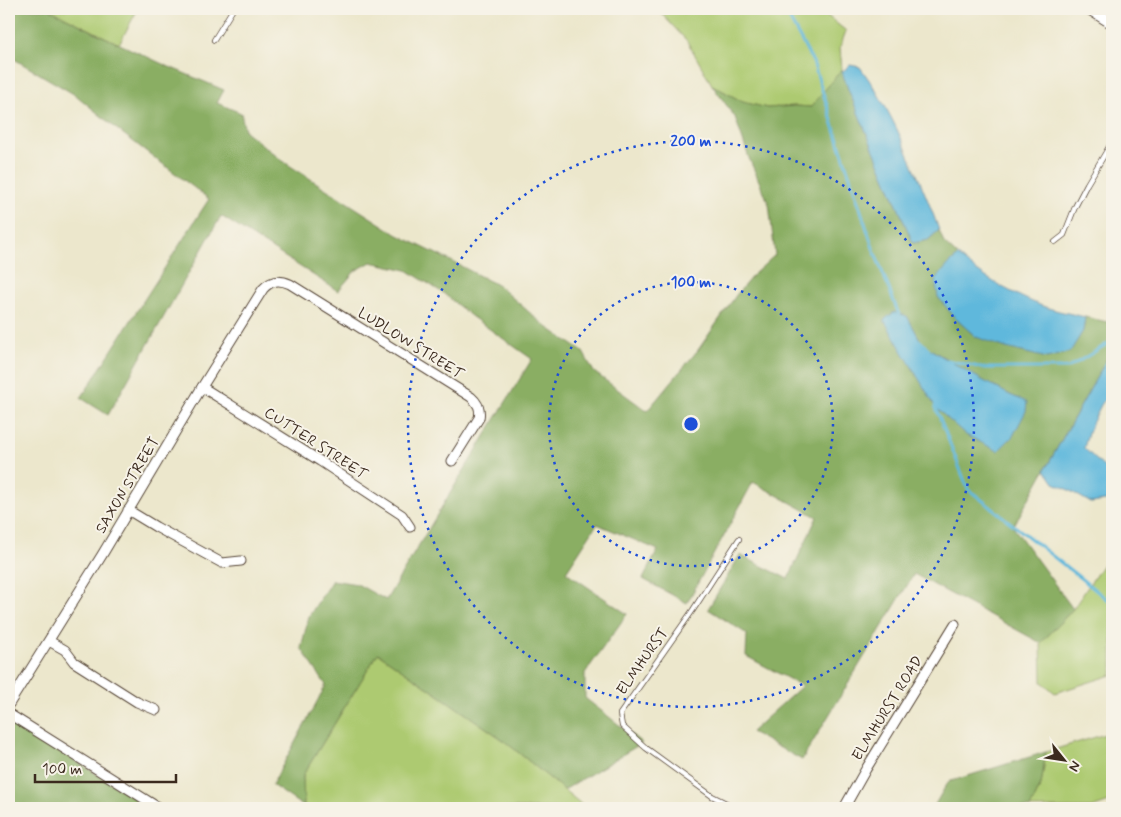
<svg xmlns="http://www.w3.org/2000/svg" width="1121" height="817" viewBox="0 0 1121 817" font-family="Mynerve,sans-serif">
	<rect width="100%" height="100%" fill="#f7f3e8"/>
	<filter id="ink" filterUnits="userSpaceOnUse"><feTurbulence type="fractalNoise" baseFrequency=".02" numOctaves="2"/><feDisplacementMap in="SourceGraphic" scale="10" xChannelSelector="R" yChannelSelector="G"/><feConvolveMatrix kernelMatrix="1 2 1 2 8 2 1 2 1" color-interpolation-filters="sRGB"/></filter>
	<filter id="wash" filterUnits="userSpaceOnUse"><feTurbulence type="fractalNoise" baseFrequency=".0096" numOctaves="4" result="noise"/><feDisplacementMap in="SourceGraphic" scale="20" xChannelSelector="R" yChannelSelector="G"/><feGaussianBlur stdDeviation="1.12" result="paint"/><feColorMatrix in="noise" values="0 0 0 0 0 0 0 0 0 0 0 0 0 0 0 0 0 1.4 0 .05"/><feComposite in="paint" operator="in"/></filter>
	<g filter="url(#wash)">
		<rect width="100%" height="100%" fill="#ece7cc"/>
		<g fill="#adca71" stroke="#747a48">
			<polygon points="49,9 138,9 119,44"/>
			<polygon points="657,9 819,9 846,31 840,47 842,69 812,107 795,106 767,108 743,102 712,85 687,41"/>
			<polygon points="1112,551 1112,675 1055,693 1042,682 1041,643 1073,609"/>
			<polygon points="378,653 502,739 586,808 306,808 304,807 303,775"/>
			<polygon points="1112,732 1112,801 1092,808 1030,808 1041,785 1046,752"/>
		</g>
		<g fill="#8aae63" stroke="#626c40" fill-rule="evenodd">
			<path d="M9,9H49L98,34L167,66L224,90L217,103L241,113L245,131L284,162L398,235L457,264L499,286L544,325L583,352L594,372L647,411L698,350L737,294L753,275L775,255L769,204L749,158L735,117L712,85L743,102L767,108L795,106L811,107L842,69L848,89L913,243L928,240L939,230L944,243L958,256L949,264L938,297L955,318L976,337L1083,331L1085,317L1112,323V350L1013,527L1073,609L1041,643L914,574L802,760L751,732L802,686L746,656L747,634L708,609L740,555L788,579L817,517L753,482L687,603L643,579L658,550L597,524L566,572L627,614L585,673V698L642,743L564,790L502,739L378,653L303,775L304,807L272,785L326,685L301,648L309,616L332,580L357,584L386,600L446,500L532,359L471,316L443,293L407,270L371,262L355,271L338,291L221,216L108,415L81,398L209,199L118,130L77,96L9,56ZM907,316L923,345L982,380L1010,395L1027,403L936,408Z"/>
			<polygon points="9,719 136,799 131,808 9,808"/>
			<polygon points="1046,752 1041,785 1030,808 933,808 948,782"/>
		</g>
		<g fill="#5fb8dc" stroke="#4d717d">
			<path d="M850,65L860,67C884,99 901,136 916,172C924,191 932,210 939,230L928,240L913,243L848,89L842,72Z"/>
			<path d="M958,256C979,275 1009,292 1035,303C1050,310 1069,313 1085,317L1083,331L1070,352L1047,358L1006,348L976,337L955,318L938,297L935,280L949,264Z"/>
			<polygon points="894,312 907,316 923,345 982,380 1010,395 1027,402 1026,411 1013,436 998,451 966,435 936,408 884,320"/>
			<polygon points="1112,350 1112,389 1101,405 1089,430 1084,448 1107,470 1112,480 1112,500 1091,503 1067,489 1054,483 1045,470"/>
		</g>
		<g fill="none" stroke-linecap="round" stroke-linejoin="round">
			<g stroke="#5fb8dc" stroke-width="3">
				<polyline points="784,9 813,62 873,248 900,317"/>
				<polyline points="919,340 929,349"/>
				<polyline points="947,360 983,368 1068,368 1112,341"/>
				<polyline points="935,406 968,489 1108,600 1112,602"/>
			</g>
		</g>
	</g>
	<g filter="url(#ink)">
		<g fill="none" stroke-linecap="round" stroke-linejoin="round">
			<defs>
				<g id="service">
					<polyline points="214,40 233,9"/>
					<polyline points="1055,242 1064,235 1075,207 1087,184 1112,142"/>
					<polyline points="739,539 693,610 620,714 622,726 646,748 712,796 732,806 743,808"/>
				</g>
				<g id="minor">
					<polyline points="202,387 320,461 402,515 410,527"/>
					<polyline points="128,510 156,527 222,563 241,561"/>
					<polyline points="49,641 65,650 74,662 137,702 156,710"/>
					<path d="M9,704L102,555L202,387L263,289C271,280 279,279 290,284L471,397C478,403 481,409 479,418L452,461"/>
					<polyline points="9,714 159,808"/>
					<polyline points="844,808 866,769 955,624"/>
				</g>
				<polyline id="tertiary" points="1090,9 1112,23"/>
			</defs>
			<use href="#service" stroke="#564638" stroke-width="6"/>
			<use href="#minor" stroke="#564638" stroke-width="11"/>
			<use href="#tertiary" stroke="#564638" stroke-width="13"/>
			<use href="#service" stroke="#fff" stroke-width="4.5"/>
			<use href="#minor" stroke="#fff" stroke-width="9"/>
			<use href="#tertiary" stroke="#fff" stroke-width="11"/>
		</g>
	</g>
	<g fill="none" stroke="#1d4ed8" stroke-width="2.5" stroke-dasharray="2.5 5">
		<circle cx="691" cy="424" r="142"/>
		<circle cx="691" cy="424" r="283"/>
	</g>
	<g text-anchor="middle" stroke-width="4" stroke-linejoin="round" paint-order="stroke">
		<g font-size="15" fill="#3b2a1e" stroke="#f7f3e8">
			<text transform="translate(411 343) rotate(32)" y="5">LUDLOW STREET</text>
			<text transform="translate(316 443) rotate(33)" y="5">CUTTER STREET</text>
			<text transform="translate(127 485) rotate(-59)" y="5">SAXON STREET</text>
			<text transform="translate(642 661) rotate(-55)" y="5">ELMHURST</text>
			<text transform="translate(887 708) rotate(-58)" y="5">ELMHURST ROAD</text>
		</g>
	</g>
	<circle cx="691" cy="424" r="8" fill="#1d4ed8" stroke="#f7f3e8" stroke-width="2.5"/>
	<g font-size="15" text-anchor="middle" font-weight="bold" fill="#1d4ed8" stroke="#f7f3e8" stroke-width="4" stroke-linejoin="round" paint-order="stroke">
		<text x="691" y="146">200 m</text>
		<text x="691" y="287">100 m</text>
	</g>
	<rect width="1121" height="817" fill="none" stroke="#f7f3e8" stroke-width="30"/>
	<g transform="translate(1064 760) rotate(120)" stroke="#f7f3e8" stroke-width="4" paint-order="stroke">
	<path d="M0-4L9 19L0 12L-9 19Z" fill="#3b2a1e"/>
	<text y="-8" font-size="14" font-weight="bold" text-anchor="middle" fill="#3b2a1e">N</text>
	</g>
	<path d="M35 774v8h141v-8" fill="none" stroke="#3b2a1e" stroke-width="2.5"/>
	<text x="42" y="774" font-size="15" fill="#3b2a1e" stroke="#f7f3e8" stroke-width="4" paint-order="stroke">100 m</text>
</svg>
